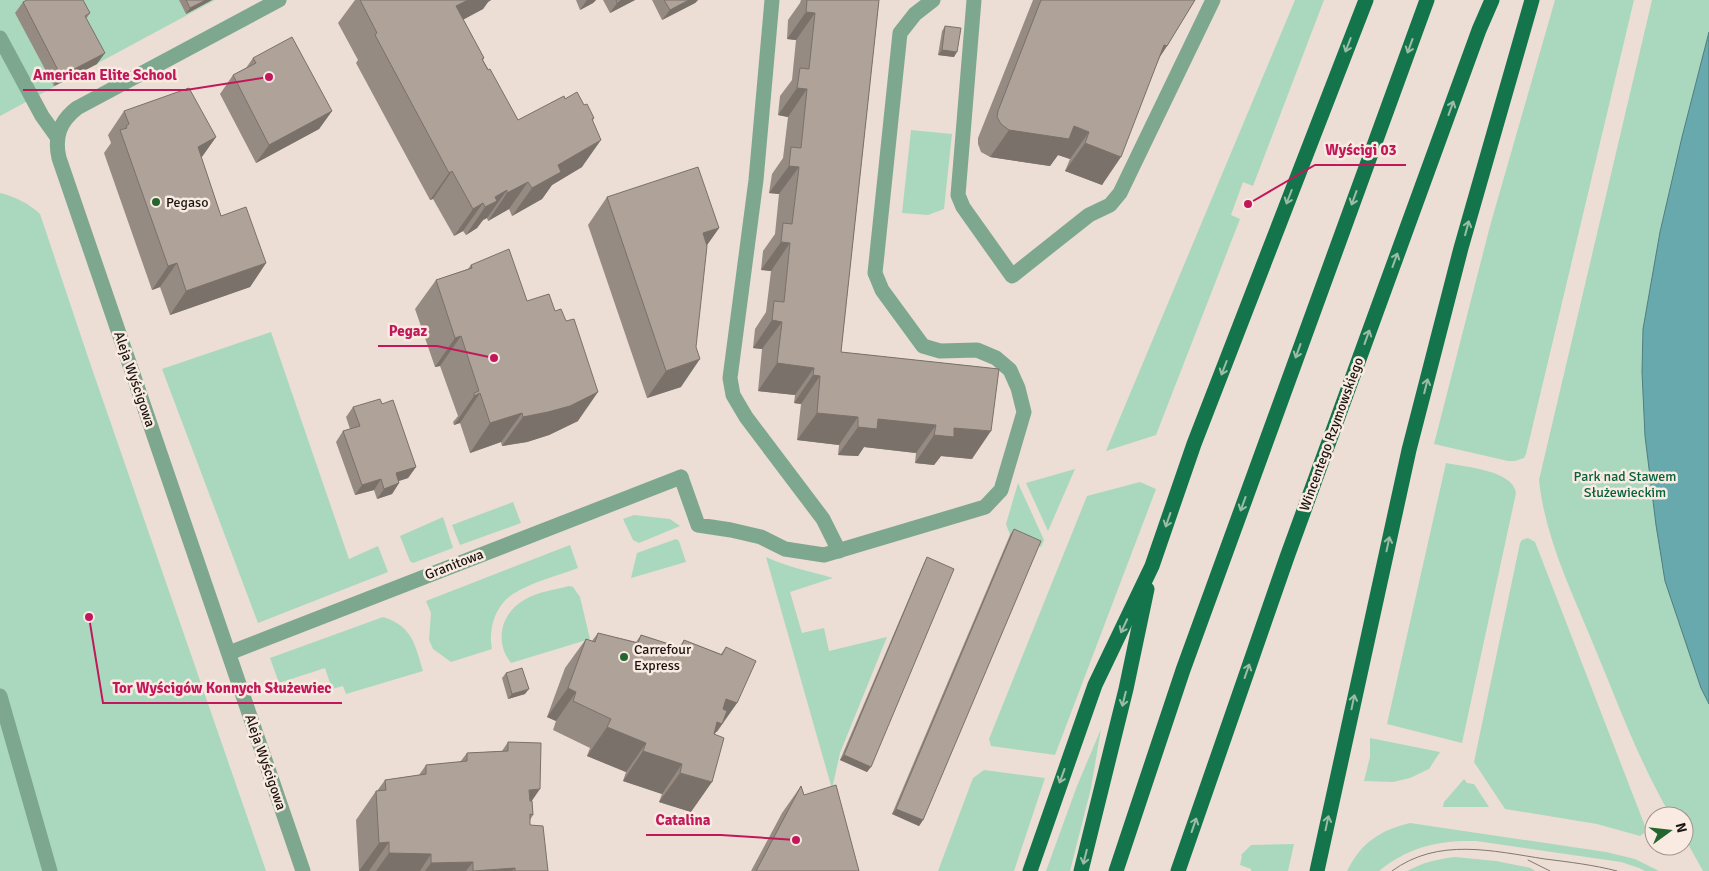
<svg xmlns="http://www.w3.org/2000/svg" width="1709" height="871" viewBox="0 0 1709 871" font-family="Signika,sans-serif">
	<rect width="100%" height="100%" fill="#ecded4"/>
	<g fill="#aad8be">
		<polygon points="0,0 215,0 0,116"/>
		<polygon points="1295,0 1324,0 1253,186 1243,182 1231,215 1240,219 1156,435 1106,451"/>
		<polygon points="1555,0 1634,0 1526,454 1524,458 1515,461 1508,461 1434,444 1490,226"/>
		<path d="M1652,0H1709V871H1703L1684,837V816H1671C1639,762 1618,703 1594,646C1572,592 1545,538 1539,480Z"/>
		<polygon points="911,130 952,134 944,209 928,215 902,213"/>
		<path d="M0,193C16,197 28,203 40,214L90,363L266,871H0Z"/>
		<polygon points="271,332 349,559 378,546 388,572 258,623 162,369"/>
		<path d="M1446,463C1465,467 1513,470 1516,493L1462,743L1387,724Z"/>
		<polygon points="1075,469 1048,531 1026,483"/>
		<polygon points="1140,482 1156,489 1055,755 991,746 989,739 1087,496"/>
		<polygon points="1018,483 1044,540 1041,547 1010,535 1006,524"/>
		<polygon points="513,502 521,523 460,545 452,525"/>
		<polygon points="634,515 670,519 680,526 639,543 633,540 623,519"/>
		<polygon points="443,517 453,548 413,563 410,561 400,536"/>
		<polygon points="1528,538 1535,542 1537,547 1645,826 1644,833 1640,836 1597,824 1505,809 1474,762 1520,543 1522,540"/>
		<polygon points="676,539 679,541 686,562 631,578 637,553"/>
		<path d="M570,545L578,568C557,576 532,582 513,594C495,605 488,630 492,649L451,662L433,649L429,640L431,613L426,601Z"/>
		<path d="M766,557C787,567 810,571 833,578L790,592L802,633L824,628L829,651L887,637L840,753L832,789Z"/>
		<path d="M569,586L573,587L580,597L590,639L511,663C494,642 501,613 524,600C537,592 554,590 569,586Z"/>
		<path d="M383,617C412,626 415,644 423,671L346,694L343,686L332,689L325,668L279,683L270,658Z"/>
		<polygon points="1101,729 1091,788 1070,871 1046,871 1077,786"/>
		<polygon points="1370,738 1440,752 1429,769 1410,778 1393,782 1364,781 1370,757"/>
		<polygon points="984,770 1045,778 1014,871 938,871 973,778"/>
		<polygon points="1464,779 1467,783 1474,784 1489,807 1443,807 1444,802"/>
		<path d="M1410,823L1606,852L1635,859L1659,871H1645L1639,868L1621,862L1476,841C1439,840 1408,847 1379,871H1347C1361,843 1380,830 1410,823Z"/>
		<polygon points="1294,844 1288,871 1251,871 1251,869 1240,865 1242,856 1241,855 1251,845"/>
		<path d="M1455,857L1496,861L1531,868L1535,871H1407C1422,863 1437,859 1455,857Z"/>
	</g>
	<polygon fill="#68a9ad" stroke="#517d7e" points="1709,32 1709,704 1701,688 1665,581 1656,525 1645,436 1642,372 1643,329 1660,232 1682,137"/>
	<g fill="none" stroke-linecap="round" stroke-linejoin="round">
		<g stroke="#7ea790" stroke-width="15">
			<polyline points="772,0 756,180 730,378 733,395 746,417 823,519 839,551"/>
			<polyline points="974,0 958,195 963,207 1012,276 1089,215 1110,205 1120,193 1213,0"/>
			<polyline points="0,38 42,116 57,137"/>
			<polyline points="681,477 698,525 731,530 761,537 785,549 824,555 985,507 1001,490 1024,412 1018,388 1010,370 996,358 977,350 940,351 923,346 882,290 875,273 900,33 915,14 933,0"/>
			<polyline points="0,696 50,871"/>
		</g>
		<g stroke="#7ea790" stroke-width="15">
			<path d="M279,0L77,108C60,121 54,137 59,158L303,871"/>
			<polyline points="229,653 681,477"/>
		</g>
		<g stroke="#14754c" stroke-width="15">
			<polyline points="1030,871 1095,685 1152,566 1194,444 1366,0"/>
			<polyline points="1081,871 1126,689 1147,589"/>
			<polyline points="1116,871 1183,670 1427,0"/>
			<polyline points="1178,871 1287,557 1479,30 1492,0"/>
			<polyline points="1317,871 1409,450 1461,248 1532,0"/>
		</g>
		<g stroke="#807770" stroke-width="1">
			<polyline points="1528,860 1550,871"/>
			<path d="M1392,871C1438,837 1493,851 1545,859C1569,862 1594,865 1617,871"/>
		</g>
	</g>
	<g fill="#968b83">
		<polygon points="179,0 212,0 186,14"/>
		<polygon points="355,0 491,0 488,2 483,9 463,19 484,58 483,60 518,120 565,99 584,105 594,118 593,120 582,167 552,185 542,199 512,216 509,209 488,221 487,218 483,220 477,228 466,235 463,231 454,236 433,199 430,200 356,63 358,60 338,23"/>
		<polygon points="576,0 596,0 593,3 580,10"/>
		<polygon points="603,0 635,0 610,13"/>
		<polygon points="652,0 698,0 695,3 662,20"/>
		<polygon points="801,0 879,0 841,352 999,369 972,459 941,456 934,465 915,463 916,453 864,447 858,456 838,455 839,445 797,440 801,404 794,403 795,395 758,391 762,349 753,348 755,329 766,312 771,271 761,270 763,251 775,234 779,194 769,193 772,174 783,158 788,117 778,115 780,96 792,80 796,40 787,39 788,20 800,3"/>
		<polygon points="1033,0 1195,0 1167,46 1160,57 1102,185 1065,171 1070,159 1058,155 1050,166 990,157 981,152 978,144 978,138"/>
		<polygon points="23,2 90,13 86,19 97,64 54,86 15,13"/>
		<polygon points="945,26 954,57 938,55 942,31"/>
		<polygon points="253,58 332,111 319,129 256,163 220,94 233,75 246,68"/>
		<polygon points="124,111 216,137 201,158 221,216 266,263 250,287 170,315 160,287 152,290 104,153 111,143 108,135"/>
		<polygon points="607,197 719,228 707,245 681,387 647,398 588,225"/>
		<polygon points="471,265 527,301 578,421 549,435 527,442 502,446 501,442 470,453 460,423 454,425 453,422 458,416 440,366 435,367 415,309 436,280 468,269"/>
		<polygon points="382,404 416,467 408,478 399,481 399,483 392,494 377,499 374,490 355,495 336,442 343,431 350,429 346,417 353,407"/>
		<polygon points="1014,529 923,820 919,826 892,814 1010,535"/>
		<polygon points="927,557 867,772 840,760 924,563"/>
		<polygon points="598,633 636,642 641,635 679,647 684,640 721,654 726,647 737,703 717,732 716,732 714,734 691,812 659,802 662,794 623,781 626,772 587,756 590,748 553,730 556,721 547,717 565,668 586,639 592,641"/>
		<polygon points="506,673 525,694 508,699 502,678"/>
		<polygon points="508,742 532,801 533,815 530,820 530,825 548,871 359,871 356,820 376,791 377,791 385,780 419,775 426,765 460,762 467,753 502,751"/>
		<polygon points="801,786 804,795 859,871 751,871 782,813"/>
	</g>
	<g fill="#7a716a">
		<polygon points="206,0 212,0 186,14 190,8"/>
		<polygon points="468,0 491,0 488,2 483,9 437,34 456,6"/>
		<polygon points="587,0 596,0 593,3 580,10"/>
		<polygon points="622,0 635,0 610,13 617,3"/>
		<polygon points="689,0 698,0 695,3 662,20 670,10"/>
		<polygon points="806,12 815,13 796,40 787,39"/>
		<polygon points="1164,45 1167,46 1148,74"/>
		<polygon points="942,50 957,52 954,57 938,55"/>
		<polygon points="105,53 97,64 54,86 61,76"/>
		<polygon points="797,88 807,89 788,117 778,115"/>
		<polygon points="332,111 319,129 256,163 269,145"/>
		<polygon points="1074,126 1089,132 1070,159 1058,155 1050,166 990,157 1009,130"/>
		<polygon points="216,137 199,161 198,147"/>
		<polygon points="601,140 582,167 552,185 542,199 512,216 532,188 558,165"/>
		<polygon points="1085,143 1121,157 1102,185 1065,171"/>
		<polygon points="789,166 799,167 779,194 769,193"/>
		<polygon points="452,171 433,199 430,200 449,173"/>
		<polygon points="528,182 509,209 488,221 507,193"/>
		<polygon points="507,190 487,218 483,220 477,228 466,235 485,207 495,197"/>
		<polygon points="483,203 463,231 454,236 473,209"/>
		<polygon points="719,228 700,255 703,233"/>
		<polygon points="781,242 790,243 771,271 761,270"/>
		<polygon points="177,263 160,287 152,290 168,266"/>
		<polygon points="266,263 250,287 170,315 186,291"/>
		<polygon points="772,320 782,322 762,349 753,348"/>
		<polygon points="461,336 440,366 435,367 455,338"/>
		<polygon points="700,359 681,387 647,398 666,371"/>
		<polygon points="777,363 814,368 795,395 758,391"/>
		<polygon points="813,375 820,376 801,404 794,403"/>
		<polygon points="598,392 578,421 549,435 527,442 502,446 523,417"/>
		<polygon points="480,393 460,423 454,425 474,396"/>
		<polygon points="522,413 501,442 470,453 490,423"/>
		<polygon points="817,413 858,417 839,445 797,440"/>
		<polygon points="878,419 936,425 916,453 864,447 858,456 838,455 858,427"/>
		<polygon points="954,428 991,431 972,459 941,456 934,465 915,463 934,435"/>
		<polygon points="416,467 408,478 389,484 396,473"/>
		<polygon points="381,479 374,490 355,495 362,485"/>
		<polygon points="399,483 392,494 377,499 384,489"/>
		<polygon points="568,688 576,692 556,721 547,717"/>
		<polygon points="529,689 525,694 508,699 512,694"/>
		<polygon points="726,699 737,703 701,753"/>
		<polygon points="607,727 646,743 626,772 587,756"/>
		<polygon points="643,751 682,764 662,794 623,781"/>
		<polygon points="844,755 871,767 867,772 840,760"/>
		<polygon points="680,773 712,782 691,812 659,802"/>
		<polygon points="540,789 520,818 529,790"/>
		<polygon points="896,809 923,820 919,826 892,814"/>
		<polygon points="389,842 369,871 359,871 379,843"/>
		<polygon points="389,853 431,854 420,871 376,871"/>
		<polygon points="473,862 466,871 425,871 431,863"/>
		<polygon points="515,868 512,871 473,871"/>
	</g>
	<g fill="#afa298" stroke="#7a716a">
		<polygon points="27,0 83,0 90,13 85,16 105,53 61,76 23,2"/>
		<polygon points="186,0 206,0 190,8"/>
		<polygon points="360,0 468,0 456,6 484,58 482,59 488,70 490,69 518,120 564,96 565,99 577,92 584,105 587,104 594,118 592,119 601,140 558,165 561,172 532,188 528,182 507,193 507,190 495,197 497,201 485,207 483,203 473,209 452,171 449,173 375,35 377,33"/>
		<polygon points="616,0 622,0 617,3"/>
		<polygon points="664,0 689,0 670,10"/>
		<polygon points="807,0 879,0 841,352 999,369 991,431 954,428 954,437 934,435 936,425 878,419 877,429 858,427 858,417 817,413 820,376 813,375 814,368 777,363 782,322 772,320 774,301 784,302 790,243 781,242 783,223 792,224 799,167 789,166 791,147 801,148 807,89 797,88 800,68 809,69 815,13 806,12"/>
		<polygon points="1041,0 1195,0 1167,46 1164,45 1121,157 1085,143 1089,132 1074,126 1069,139 1009,130 1001,124 997,117 998,111"/>
		<polygon points="945,26 961,28 957,52 942,50"/>
		<polygon points="292,37 332,111 269,145 233,75 256,63 253,58"/>
		<polygon points="189,88 216,137 198,147 221,216 246,207 266,263 186,291 177,263 168,266 120,130 127,128 126,126 129,124 124,111"/>
		<polygon points="698,167 719,228 703,233 707,246 696,347 700,359 666,371 607,197"/>
		<polygon points="509,249 527,301 549,294 555,311 561,309 566,321 574,319 598,392 570,406 548,412 523,417 522,413 490,423 480,393 474,396 474,393 479,391 461,336 455,338 436,280 472,268 471,265"/>
		<polygon points="380,399 382,404 393,400 416,467 396,473 399,483 384,489 381,479 362,485 343,431 360,426 353,407"/>
		<polygon points="1014,529 1041,541 923,820 896,809"/>
		<polygon points="927,557 954,569 871,767 844,755"/>
		<polygon points="598,633 638,643 641,635 681,648 684,640 722,655 726,647 756,661 737,703 726,699 723,709 727,711 722,724 717,722 714,734 724,738 712,782 680,773 682,764 643,751 646,743 607,727 611,719 573,701 576,692 568,688 586,639 595,642"/>
		<polygon points="522,668 529,689 512,694 506,673"/>
		<polygon points="508,742 541,743 540,789 529,790 530,801 532,801 533,815 530,814 530,825 543,826 548,871 515,871 515,868 473,871 473,862 431,863 431,854 389,853 389,842 379,843 376,791 386,790 385,780 426,774 426,765 467,761 467,753 508,751"/>
		<polygon points="836,785 859,871 756,871 801,786 804,795"/>
	</g>
	<defs><path id="oneway-shaft" d="M-6 0H5M1.5-3L5.5 0L1.5 3" fill="none" stroke-width="1.6" stroke-linecap="round" stroke-linejoin="round" transform="scale(1.25)"/></defs>
	<g stroke="#9dbca5">
		<use href="#oneway-shaft" transform="translate(1348 45) rotate(111)"/>
		<use href="#oneway-shaft" transform="translate(1410 46) rotate(110)"/>
		<use href="#oneway-shaft" transform="translate(1451 108) rotate(-70)"/>
		<use href="#oneway-shaft" transform="translate(1289 197) rotate(111)"/>
		<use href="#oneway-shaft" transform="translate(1354 198) rotate(110)"/>
		<use href="#oneway-shaft" transform="translate(1467 228) rotate(-75)"/>
		<use href="#oneway-shaft" transform="translate(1395 260) rotate(-70)"/>
		<use href="#oneway-shaft" transform="translate(1367 337) rotate(-70)"/>
		<use href="#oneway-shaft" transform="translate(1298 351) rotate(110)"/>
		<use href="#oneway-shaft" transform="translate(1224 368) rotate(111)"/>
		<use href="#oneway-shaft" transform="translate(1426 386) rotate(-76)"/>
		<use href="#oneway-shaft" transform="translate(1243 504) rotate(110)"/>
		<use href="#oneway-shaft" transform="translate(1168 520) rotate(109)"/>
		<use href="#oneway-shaft" transform="translate(1388 544) rotate(-78)"/>
		<use href="#oneway-shaft" transform="translate(1124 626) rotate(115)"/>
		<use href="#oneway-shaft" transform="translate(1247 671) rotate(-71)"/>
		<use href="#oneway-shaft" transform="translate(1124 699) rotate(104)"/>
		<use href="#oneway-shaft" transform="translate(1353 702) rotate(-78)"/>
		<use href="#oneway-shaft" transform="translate(1062 776) rotate(110)"/>
		<use href="#oneway-shaft" transform="translate(1327 823) rotate(-78)"/>
		<use href="#oneway-shaft" transform="translate(1194 825) rotate(-71)"/>
		<use href="#oneway-shaft" transform="translate(1085 857) rotate(104)"/>
	</g>
	<g fill="#25652e" stroke="#f9ebe1" stroke-width="2">
		<circle cx="156" cy="202" r="5"/>
		<circle cx="624" cy="657" r="5"/>
	</g>
	<g text-anchor="middle" stroke-width="5" stroke-linejoin="round" paint-order="stroke">
		<g font-size="14" fill="#1a1512" stroke="#f9ebe1" text-anchor="start">
			<text x="166" y="207">Pegaso</text>
			<text x="634" y="654">Carrefour<tspan x="634" dy="16">Express</tspan></text>
		</g>
		<g font-size="14" fill="#1a1512" stroke="#f9ebe1">
			<text transform="translate(135 379) rotate(71)" y="5">Aleja Wyścigowa</text>
			<text transform="translate(1331 434) rotate(-70)" y="5">Wincentego Rzymowskiego</text>
			<text transform="translate(454 564) rotate(-21)" y="5">Granitowa</text>
			<text transform="translate(266 762) rotate(71)" y="5">Aleja Wyścigowa</text>
		</g>
		<g font-size="14" fill="#05613f" stroke="#f9ebe1">
			<text x="1625" y="481">Park nad Stawem<tspan x="1625" dy="16">Służewieckim</tspan></text>
		</g>
	</g>
	<path fill="none" stroke="#c2185b" stroke-width="2" d="M269 77L186 90H23M1248 204L1315 165H1406M494 358L437 346H378M89 617L103 703H342M796 840L721 835H646"/>
	<g fill="#c2185b" stroke="#f9ebe1" stroke-width="2">
		<circle cx="269" cy="77" r="5"/>
		<circle cx="1248" cy="204" r="5"/>
		<circle cx="494" cy="358" r="5"/>
		<circle cx="89" cy="617" r="5"/>
		<circle cx="796" cy="840" r="5"/>
	</g>
	<g font-size="15" text-anchor="middle" font-weight="bold" fill="#c2185b" stroke="#f9ebe1" stroke-width="5" stroke-linejoin="round" paint-order="stroke">
		<text x="105" y="80">American Elite School</text>
		<text x="1361" y="155">Wyścigi 03</text>
		<text x="408" y="336">Pegaz</text>
		<text x="222" y="693">Tor Wyścigów Konnych Służewiec</text>
		<text x="683" y="825">Catalina</text>
	</g>
	<g transform="translate(1669 831) rotate(75)"><circle r="24" fill="#f9ebe1" stroke="#a0958e"/>
	<path d="M0-4L9 19L0 12L-9 19Z" fill="#25652e"/>
	<text y="-8" font-size="14" font-weight="bold" text-anchor="middle" fill="#1a1512">N</text>
	</g>
</svg>
